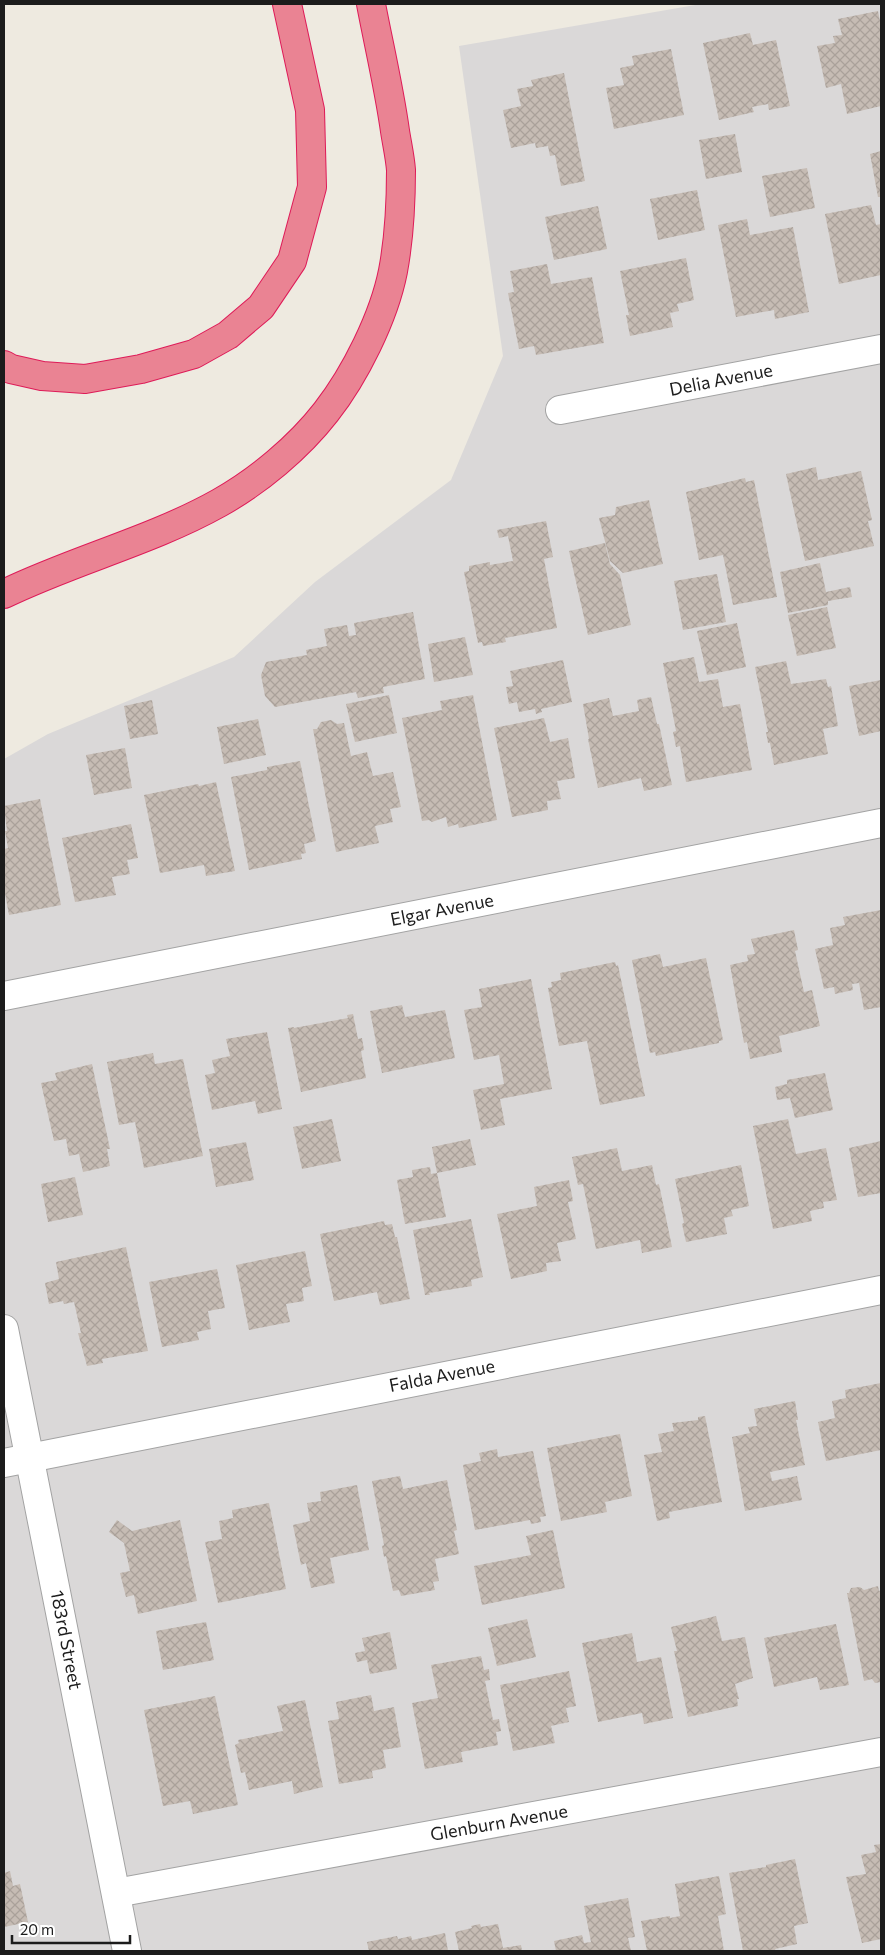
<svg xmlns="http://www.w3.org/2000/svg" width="885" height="1955" viewBox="0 0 885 1955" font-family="Commissioner,sans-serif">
	<defs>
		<pattern id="building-cross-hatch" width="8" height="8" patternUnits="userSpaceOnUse" patternTransform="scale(1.25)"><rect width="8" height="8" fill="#c6bcb4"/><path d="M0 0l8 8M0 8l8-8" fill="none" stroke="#aaa19a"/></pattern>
	</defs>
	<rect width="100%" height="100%" fill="#eeeae0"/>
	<polygon fill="#dad8d8" points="701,4 881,4 881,1951 4,1951 4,759 48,734 234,657 315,582 451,480 503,356 459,46"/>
	<g fill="url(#building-cross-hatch)">
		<polygon points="878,11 881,26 881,106 847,114 841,84 826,88 817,46 835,43 833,36 842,35 838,19"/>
		<polygon points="750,33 753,45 776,40 790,106 769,110 768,104 752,107 754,112 719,120 703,43"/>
		<polygon points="671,49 684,115 614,129 606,88 624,85 620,68 634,65 632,56"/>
		<polygon points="564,73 585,181 561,186 555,155 550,156 548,146 536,148 535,143 511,148 503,110 521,106 517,89 533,86 531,80"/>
		<polygon points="735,134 742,172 706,179 699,140"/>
		<polygon points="881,151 881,197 878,197 870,154"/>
		<polygon points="807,168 815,208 770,217 762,176"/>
		<polygon points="697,190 705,230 658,240 650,199"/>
		<polygon points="871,205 876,225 881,224 881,275 839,284 825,214"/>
		<polygon points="598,206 607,249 554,260 545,217"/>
		<polygon points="747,219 750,235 793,227 809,312 775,319 774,310 736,317 718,225"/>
		<polygon points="686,258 694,300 677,304 679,311 670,313 673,327 630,336 626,315 629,315 620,271"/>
		<polygon points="547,264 551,284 592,277 604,343 536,355 534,346 519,349 508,293 514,292 510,271"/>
		<polygon points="816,467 818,480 861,471 872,520 868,521 874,546 805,561 786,474"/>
		<polygon points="745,478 746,482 754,480 777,597 733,605 723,555 699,560 686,492"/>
		<polygon points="649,500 663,564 623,573 610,561 599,518 615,515 616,507"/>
		<polygon points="546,521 553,557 544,559 557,628 505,638 506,642 483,646 482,642 478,643 464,572 469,571 469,566 490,562 490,565 513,561 508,536 499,538 497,530"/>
		<polygon points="605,543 610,564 620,575 631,625 588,635 569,551"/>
		<polygon points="820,563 826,592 850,587 852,597 828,601 828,605 788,613 780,572"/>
		<polygon points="717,574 726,622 683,630 674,581"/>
		<polygon points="827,607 836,648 797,656 788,615"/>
		<polygon points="413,612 425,679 383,687 384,693 358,698 356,692 275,707 265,696 261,675 266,662 307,655 306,650 327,646 324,629 347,625 349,636 356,635 354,623"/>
		<polygon points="737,623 746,667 707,675 697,631"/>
		<polygon points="465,637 473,675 434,682 428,644"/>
		<polygon points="694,657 699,682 718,679 723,707 740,704 752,770 686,782 680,746 676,747 673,732 676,731 663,663"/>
		<polygon points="563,660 572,702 541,709 542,712 536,714 535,709 519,712 517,702 509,704 506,687 513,686 510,671"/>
		<polygon points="786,661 791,684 826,679 828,687 831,686 838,726 823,729 828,754 774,765 770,743 768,743 766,732 768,732 755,667"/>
		<polygon points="881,680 881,731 859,736 849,686"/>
		<polygon points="389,695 397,733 355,742 346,704"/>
		<polygon points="473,695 497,820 459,828 458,824 448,827 446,817 432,822 429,820 422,821 402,718 442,710 440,701"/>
		<polygon points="651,697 657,724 659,724 672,785 644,791 641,778 598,788 588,739 589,739 583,704 609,698 613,716 639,711 637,700"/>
		<polygon points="152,700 158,734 130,739 124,706"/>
		<polygon points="544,718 550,742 568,738 575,778 557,781 561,799 547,801 548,810 512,817 494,728"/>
		<polygon points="258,719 266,755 224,764 217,727"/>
		<polygon points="331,720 337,724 344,723 351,756 367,752 373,776 393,772 401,807 390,809 393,822 375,826 379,843 336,852 313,729 317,729 321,722"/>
		<polygon points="125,748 132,788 94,795 86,755"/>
		<polygon points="300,761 316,841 304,844 306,853 301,854 302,859 249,870 231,777 267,770 267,767"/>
		<polygon points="216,782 235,871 206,876 204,865 160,873 144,795 198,784 199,786"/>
		<polygon points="40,799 61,905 9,915 4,888 4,849 8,848 5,831 7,831 4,806"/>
		<polygon points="131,824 138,858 127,860 130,874 112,877 116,895 75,902 62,838"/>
		<polygon points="881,910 881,1007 864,1010 859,983 852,984 853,990 835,994 834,987 824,989 815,949 833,945 830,928 845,925 843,917"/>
		<polygon points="794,930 798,950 795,951 804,992 812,990 820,1026 779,1036 782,1052 750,1059 747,1042 744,1043 730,965 748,961 747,955 755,954 751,939"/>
		<polygon points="660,954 663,967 706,958 723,1040 719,1041 719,1043 656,1056 655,1052 650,1053 632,960"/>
		<polygon points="615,962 616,966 618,965 645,1096 600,1105 587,1041 559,1046 548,988 552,987 551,982 561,980 560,973"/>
		<polygon points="531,979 552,1089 500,1099 505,1125 481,1130 473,1090 504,1084 499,1055 474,1060 464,1010 482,1007 479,989"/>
		<polygon points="402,1005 405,1017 445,1010 455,1058 382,1073 370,1011"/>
		<polygon points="353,1014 358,1039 362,1038 364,1050 361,1051 366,1078 301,1092 288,1028 294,1027 294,1028 348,1018 347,1015"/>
		<polygon points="267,1032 282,1109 258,1114 255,1101 212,1110 205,1075 215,1073 212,1060 230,1056 226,1039"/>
		<polygon points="153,1053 155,1064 183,1059 203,1156 144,1168 135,1122 119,1125 107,1062"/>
		<polygon points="92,1064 110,1149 107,1149 110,1166 83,1172 79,1154 69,1156 66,1139 54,1141 41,1083 57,1080 55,1073"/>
		<polygon points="825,1073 833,1110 795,1118 790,1098 777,1100 775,1087 787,1084 787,1080"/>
		<polygon points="332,1119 341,1161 302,1169 293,1127"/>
		<polygon points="788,1119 796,1154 826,1148 837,1200 823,1202 824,1208 810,1211 812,1221 773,1229 753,1126"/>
		<polygon points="470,1139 476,1165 437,1173 432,1147"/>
		<polygon points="881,1141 881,1193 858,1197 849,1148"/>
		<polygon points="246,1142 254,1180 216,1187 209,1149"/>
		<polygon points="617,1148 622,1171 652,1165 656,1185 659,1184 672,1247 642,1253 640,1240 596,1249 583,1184 578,1185 572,1157"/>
		<polygon points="741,1165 749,1206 731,1210 733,1216 724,1218 727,1234 686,1242 682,1224 684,1223 675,1179"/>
		<polygon points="430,1167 431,1174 437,1173 446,1217 405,1224 397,1180 413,1177 412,1170"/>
		<polygon points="75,1177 83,1215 48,1222 41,1184"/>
		<polygon points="569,1180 573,1201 568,1202 576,1239 557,1243 561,1261 546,1263 547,1271 511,1279 497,1214 537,1206 534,1187"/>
		<polygon points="471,1219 483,1277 471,1280 472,1286 429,1293 430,1295 425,1295 413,1230"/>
		<polygon points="384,1221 385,1225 392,1224 395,1237 397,1237 410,1299 380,1305 377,1292 334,1301 320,1234"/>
		<polygon points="126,1247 148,1351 102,1359 103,1363 87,1366 78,1333 81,1333 74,1302 64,1304 63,1301 49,1304 45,1283 59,1279 56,1262"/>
		<polygon points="305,1251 312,1286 302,1288 304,1301 286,1304 290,1322 249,1330 236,1265"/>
		<polygon points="217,1269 225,1308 208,1311 211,1329 197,1332 199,1340 162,1347 149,1282"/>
		<polygon points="881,1383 881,1450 826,1461 818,1422 835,1418 832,1401 846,1398 845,1390"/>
		<polygon points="795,1401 798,1420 796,1420 805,1465 770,1472 772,1481 797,1476 802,1500 745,1511 732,1437 750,1433 748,1427 757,1426 754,1409"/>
		<polygon points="705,1416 722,1502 669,1512 670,1518 657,1521 644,1455 662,1452 658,1434 674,1431 672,1423 698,1420 698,1417"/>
		<polygon points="620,1434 632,1496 605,1502 607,1512 561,1521 547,1448"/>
		<polygon points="497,1449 498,1457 533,1451 546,1516 540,1517 541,1522 531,1524 530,1520 475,1530 463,1465 481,1461 479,1453"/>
		<polygon points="400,1476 403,1489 447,1480 457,1530 454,1531 459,1554 435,1559 439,1581 433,1582 435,1590 401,1596 399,1590 393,1591 386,1556 384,1557 382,1546 384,1545 372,1481"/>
		<polygon points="357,1485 369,1550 330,1558 335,1583 311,1588 306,1563 301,1565 293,1525 310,1521 307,1503 321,1501 320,1492"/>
		<polygon points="269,1503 286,1589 218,1603 205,1542 222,1539 219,1521 233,1518 232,1510"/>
		<polygon points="117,1520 132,1531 180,1520 197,1601 138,1614 134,1595 126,1597 120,1573 130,1571 124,1543 109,1532"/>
		<polygon points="553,1530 565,1588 482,1605 474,1566 531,1555 526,1536"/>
		<polygon points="878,1586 879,1591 881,1590 881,1682 875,1683 872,1679 864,1681 847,1593 849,1593 851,1588 860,1587 864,1590"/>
		<polygon points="716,1616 722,1641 745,1637 753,1678 735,1684 739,1699 737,1699 738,1706 688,1717 674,1651 677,1651 671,1627"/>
		<polygon points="527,1619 536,1657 497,1666 488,1628"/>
		<polygon points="206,1622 214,1660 163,1670 156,1631"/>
		<polygon points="836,1624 849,1685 820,1690 817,1677 774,1687 764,1638"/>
		<polygon points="390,1632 397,1669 370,1674 367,1660 357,1662 355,1653 365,1651 362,1638"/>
		<polygon points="632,1633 637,1662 661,1657 673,1718 644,1724 642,1713 598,1722 582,1643"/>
		<polygon points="481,1656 484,1670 489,1669 490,1680 485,1681 493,1720 499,1719 501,1731 496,1732 498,1745 461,1752 463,1762 425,1769 412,1703 438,1698 431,1665"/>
		<polygon points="569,1671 576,1706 566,1708 569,1722 551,1726 555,1743 513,1751 500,1685"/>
		<polygon points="371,1695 374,1711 394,1707 401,1747 383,1750 386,1768 372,1771 373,1778 339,1784 328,1721 339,1719 336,1702"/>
		<polygon points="215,1696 238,1805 193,1814 190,1801 163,1806 144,1710"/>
		<polygon points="305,1700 323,1787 294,1794 292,1781 249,1790 245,1772 241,1773 235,1745 239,1743 238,1740 283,1731 277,1706"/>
		<polygon points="881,1844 881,1939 862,1943 846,1877 866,1874 861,1855 876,1852 874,1845"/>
		<polygon points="795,1859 808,1923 794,1926 797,1944 775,1949 776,1951 743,1951 729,1873 766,1867 766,1865"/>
		<polygon points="10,1871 13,1886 20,1884 28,1922 4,1927 4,1873"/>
		<polygon points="719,1876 726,1914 718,1916 724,1951 647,1951 641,1921 670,1916 670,1918 680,1916 675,1884"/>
		<polygon points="628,1898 635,1937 628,1938 631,1951 556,1951 554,1941 582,1935 584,1943 591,1942 584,1906"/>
		<polygon points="480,1924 481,1927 498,1924 503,1948 521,1945 522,1951 459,1951 455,1932 472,1928 471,1926"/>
		<polygon points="445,1933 448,1951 369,1951 367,1942 397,1936 398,1939 411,1936 412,1940"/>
	</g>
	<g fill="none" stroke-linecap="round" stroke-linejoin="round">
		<defs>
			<g id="minor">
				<polyline points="560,410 881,349"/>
				<polyline points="4,996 881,823"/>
				<polyline points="4,1329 127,1951"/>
				<polyline points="4,1463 881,1290"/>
				<polyline points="116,1893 881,1752"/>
			</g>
			<g id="highway">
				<polyline points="4,365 11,369 42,376 85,379 141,369 194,354 228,335 261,307 292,261 312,187 310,110 287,4"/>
				<path d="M4,594C74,560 151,541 219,503C258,481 298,448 326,412C355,375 384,317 393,271C399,239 401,203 401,170C400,157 397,144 395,131C389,88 379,46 371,4"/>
			</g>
		</defs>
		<use href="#minor" stroke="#a3a3a3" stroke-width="30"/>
		<use href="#highway" stroke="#de1b58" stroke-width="30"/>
		<use href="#minor" stroke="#fff" stroke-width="28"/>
		<use href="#highway" stroke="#ea8393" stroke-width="28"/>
	</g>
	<g text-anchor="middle" stroke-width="4" stroke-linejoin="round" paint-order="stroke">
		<g font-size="18" fill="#1c1c1c" stroke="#fff">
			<text transform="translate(721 380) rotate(-11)" y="6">Delia Avenue</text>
			<text transform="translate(442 910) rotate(-11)" y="6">Elgar Avenue</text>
			<text transform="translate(442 1376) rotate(-11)" y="6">Falda Avenue</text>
			<text transform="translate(66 1640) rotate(79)" y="6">183rd Street</text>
			<text transform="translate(499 1823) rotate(-10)" y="6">Glenburn Avenue</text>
		</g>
	</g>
	<rect width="885" height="1955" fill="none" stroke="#1c1c1c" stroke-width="10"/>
	<path d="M12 1935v8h118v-8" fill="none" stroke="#1c1c1c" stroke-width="2.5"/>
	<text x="20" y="1935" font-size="15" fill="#1c1c1c" stroke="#ffffff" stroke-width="4" paint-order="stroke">20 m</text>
</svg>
